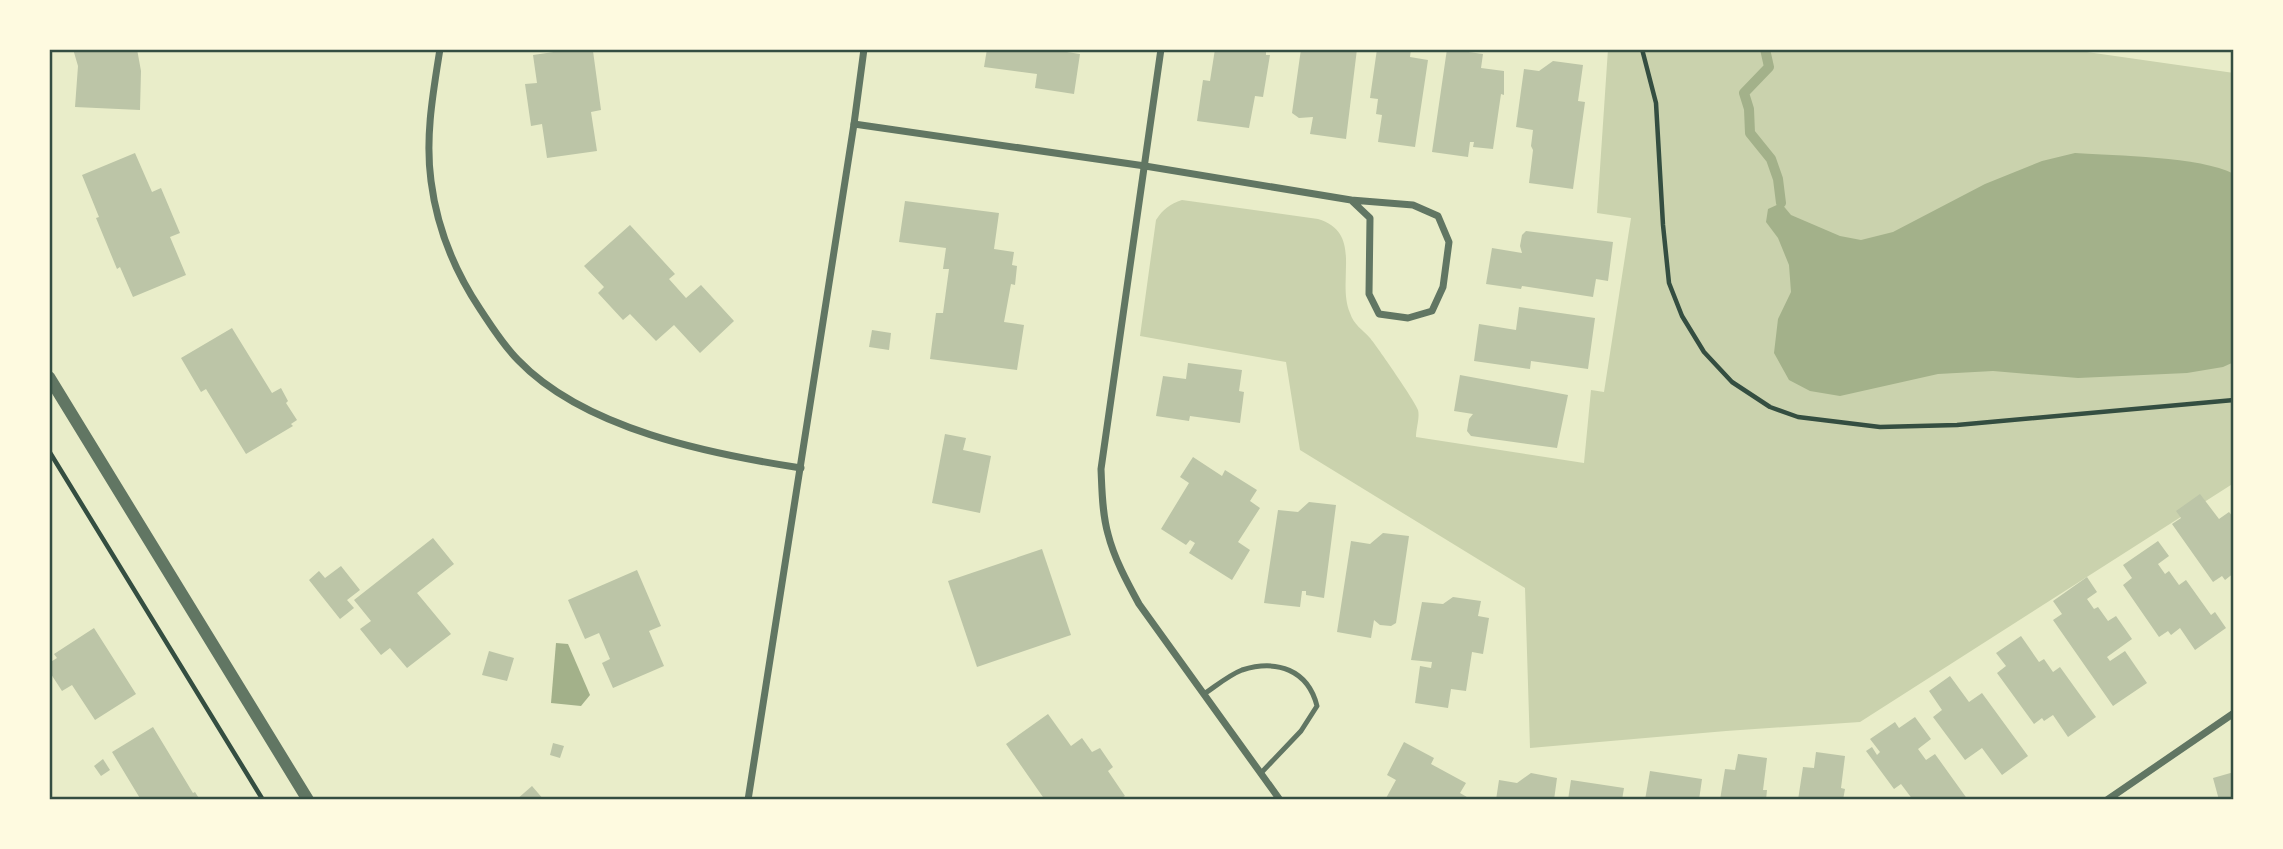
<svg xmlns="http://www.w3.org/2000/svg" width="2283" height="849" viewBox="0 0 2283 849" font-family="Cabin,sans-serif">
	<rect width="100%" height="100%" fill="#e9edc9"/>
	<path fill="#cad2ad" d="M1608,49H2066L2234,73V483L1860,722L1726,731L1530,748L1525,588L1300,450L1286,362L1140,336L1156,220C1163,209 1170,204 1182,200L1318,219C1364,233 1336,280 1350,313C1354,325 1362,329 1370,338C1376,345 1417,404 1418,410C1420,417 1416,429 1416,437L1584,463L1591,390L1604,392L1631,218L1597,213Z"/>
	<g fill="#a3b18a">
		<path d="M2075,153C2116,156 2200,156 2234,174V362L2223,367L2187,373L2078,378L1993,371L1938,374L1840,396L1810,391L1789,380L1774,353L1778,319L1791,292L1789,265L1778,238L1766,222L1768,209L1781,203L1791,215L1840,236L1861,240L1893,232L1985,184L2042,161Z"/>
		<polygon points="556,643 568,644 590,695 581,706 551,703"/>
	</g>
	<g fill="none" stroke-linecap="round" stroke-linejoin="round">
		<polyline stroke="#a3b18a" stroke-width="10" points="1765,49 1769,67 1744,93 1749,109 1750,133 1771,159 1778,179 1781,203"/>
	</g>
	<g fill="#bcc5a7">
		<polygon points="73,49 137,49 141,71 140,110 75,107 78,66"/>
		<polygon points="574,49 583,49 584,52 593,51 601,110 591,112 597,151 547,158 542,124 531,126 525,84 537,83 533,55"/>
		<polygon points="987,49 1047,49 1080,54 1074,94 1035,88 1037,74 984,67"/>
		<polygon points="1215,49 1266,49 1266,55 1270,55 1263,97 1255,96 1249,128 1197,121 1203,80 1210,81"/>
		<polygon points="1301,49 1357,49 1346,139 1310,134 1313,117 1299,118 1292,113"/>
		<polygon points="1377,49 1411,49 1410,57 1428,60 1415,147 1378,142 1382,115 1376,114 1378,99 1370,98"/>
		<polygon points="1447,49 1483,54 1481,68 1504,71 1504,95 1501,94 1493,149 1473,147 1474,142 1470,142 1468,157 1432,152"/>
		<polygon points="1553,61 1583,65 1578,101 1585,102 1573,189 1529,183 1533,150 1531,146 1533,130 1516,127 1524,69 1539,71"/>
		<polygon points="135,153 152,192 161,188 180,233 170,237 186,275 133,297 120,267 117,269 96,218 99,217 82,175"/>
		<polygon points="905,201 999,213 994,249 1014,252 1012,265 1017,266 1015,285 1011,284 1004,322 1024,325 1017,370 930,359 936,313 943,313 949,269 943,269 946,248 899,242"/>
		<polygon points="630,225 675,274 669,279 686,298 701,285 734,321 700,353 674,325 656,341 630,314 623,320 598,293 604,287 584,266"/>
		<polygon points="1526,231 1613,242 1608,281 1596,279 1593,297 1522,286 1521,289 1486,284 1492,248 1522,253 1520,246 1522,235"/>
		<polygon points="1519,307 1595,318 1588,369 1531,361 1530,369 1474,361 1479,324 1516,330"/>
		<polygon points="232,328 272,393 281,388 288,401 286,403 297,420 291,424 293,426 246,454 206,389 201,392 181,358"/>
		<polygon points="872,330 891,333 889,350 869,347"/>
		<polygon points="1188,363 1242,370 1239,391 1244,392 1240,423 1190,416 1189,421 1156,416 1163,376 1186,379"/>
		<polygon points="1460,375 1568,395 1557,448 1471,436 1467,431 1469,419 1473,414 1454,411"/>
		<polygon points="945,434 966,438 963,450 991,456 980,513 932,503"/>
		<polygon points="1193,457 1222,476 1225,470 1257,490 1250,501 1260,508 1238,542 1250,550 1232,580 1189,553 1195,543 1190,540 1186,545 1161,529 1189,483 1180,477"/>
		<polygon points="2200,494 2219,519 2229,512 2234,518 2234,573 2225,580 2222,576 2213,582 2172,524 2181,518 2176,511"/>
		<polygon points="1309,502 1336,505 1324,598 1306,595 1306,591 1302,591 1300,607 1264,603 1278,510 1298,512"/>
		<polygon points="1383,533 1409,536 1396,623 1391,626 1380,625 1374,620 1371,638 1337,632 1351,541 1370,544"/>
		<polygon points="433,538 454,564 417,593 451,634 407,668 390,648 381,655 360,629 371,621 354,600"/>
		<polygon points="2158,541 2169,556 2158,564 2165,574 2169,571 2179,585 2186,580 2211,615 2215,612 2226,628 2195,650 2180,628 2171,635 2168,631 2159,637 2123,585 2132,578 2123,565"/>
		<polygon points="1042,549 1071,635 977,667 948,581"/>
		<polygon points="341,566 360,590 347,600 354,608 340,619 309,580 319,571 325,578"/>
		<polygon points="637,570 661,626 649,631 664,666 613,688 602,663 610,659 599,633 585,639 568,600"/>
		<polygon points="2087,577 2097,592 2087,599 2094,609 2098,607 2108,621 2116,616 2132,639 2107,657 2110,661 2125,651 2147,683 2113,706 2053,620 2062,614 2053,601"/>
		<polygon points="1453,597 1481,601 1478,616 1489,618 1483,654 1472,652 1466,691 1451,689 1448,708 1415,703 1420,666 1431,668 1432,662 1411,660 1422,602 1443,604"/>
		<polygon points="94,628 136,694 95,720 72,685 62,691 49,671 49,663 57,658 54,654"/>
		<polygon points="2021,636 2039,662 2044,659 2053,672 2060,667 2096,717 2068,737 2053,715 2044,721 2042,718 2034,724 1997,673 2006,666 1996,653"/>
		<polygon points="489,651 514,658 507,681 482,675"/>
		<polygon points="1950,676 1969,702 1982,693 2028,756 2002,775 1982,748 1965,760 1933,717 1942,710 1929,691"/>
		<polygon points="1048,714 1071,746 1082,738 1092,752 1100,748 1113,767 1108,771 1125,796 1119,800 1045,800 1006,744"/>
		<polygon points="1915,717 1931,739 1918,749 1926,760 1935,754 1968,800 1913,800 1901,784 1894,789 1866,751 1872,747 1877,755 1880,752 1870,739 1895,722 1899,728"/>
		<polygon points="153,727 193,793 195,792 200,800 141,800 112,752"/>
		<polygon points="1404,742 1434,758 1431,764 1466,783 1460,793 1472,800 1385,800 1396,780 1387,775"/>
		<polygon points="553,743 564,746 560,758 550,755"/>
		<polygon points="1816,752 1845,756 1841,788 1845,789 1843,800 1798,800 1803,767 1814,768"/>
		<polygon points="1738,754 1767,758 1763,790 1767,790 1766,800 1720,800 1725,769 1735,770"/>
		<polygon points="103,759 110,770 101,776 94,766"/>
		<polygon points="1650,771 1702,779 1699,800 1645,800"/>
		<polygon points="2234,772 2234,800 2219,800 2213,778"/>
		<polygon points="1531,773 1557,778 1554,800 1496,800 1499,780 1517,783"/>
		<polygon points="1571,780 1624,788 1622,800 1568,800"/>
		<polygon points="532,786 544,800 516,800"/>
	</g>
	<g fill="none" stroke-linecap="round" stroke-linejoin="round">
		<g stroke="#344e41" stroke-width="4.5">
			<polyline points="1642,49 1656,103 1663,225 1669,283 1682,316 1704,352 1732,382 1770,407 1798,417 1880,427 1957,425 2234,400"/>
			<polyline points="49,451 263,800"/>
		</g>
		<path stroke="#617663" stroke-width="5" d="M1204,694C1216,686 1229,675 1242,670C1277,659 1308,670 1317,706L1301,731L1261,773"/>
		<g stroke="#617663" stroke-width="7">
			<path d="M440,49C433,93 425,137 431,181C437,228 454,270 480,309C492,327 503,345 518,360C584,429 710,454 801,468"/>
			<path d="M1161,49L1101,469C1102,490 1102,513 1108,534C1114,558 1127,582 1139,604L1280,800"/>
			<polyline points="854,124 1145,166 1351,200 1370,218 1369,294 1379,314 1408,318 1432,311 1443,287 1449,242 1438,216 1413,205 1351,200"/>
			<polyline points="748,800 854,124 864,49"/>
			<polyline points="2107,800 2234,713"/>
		</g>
		<polyline stroke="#617663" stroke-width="12" points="49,377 308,800"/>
	</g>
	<rect width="2283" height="849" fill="none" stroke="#fefae0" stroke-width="102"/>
	<rect x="51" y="51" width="2181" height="747" fill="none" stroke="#344e41" stroke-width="2.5"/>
</svg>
